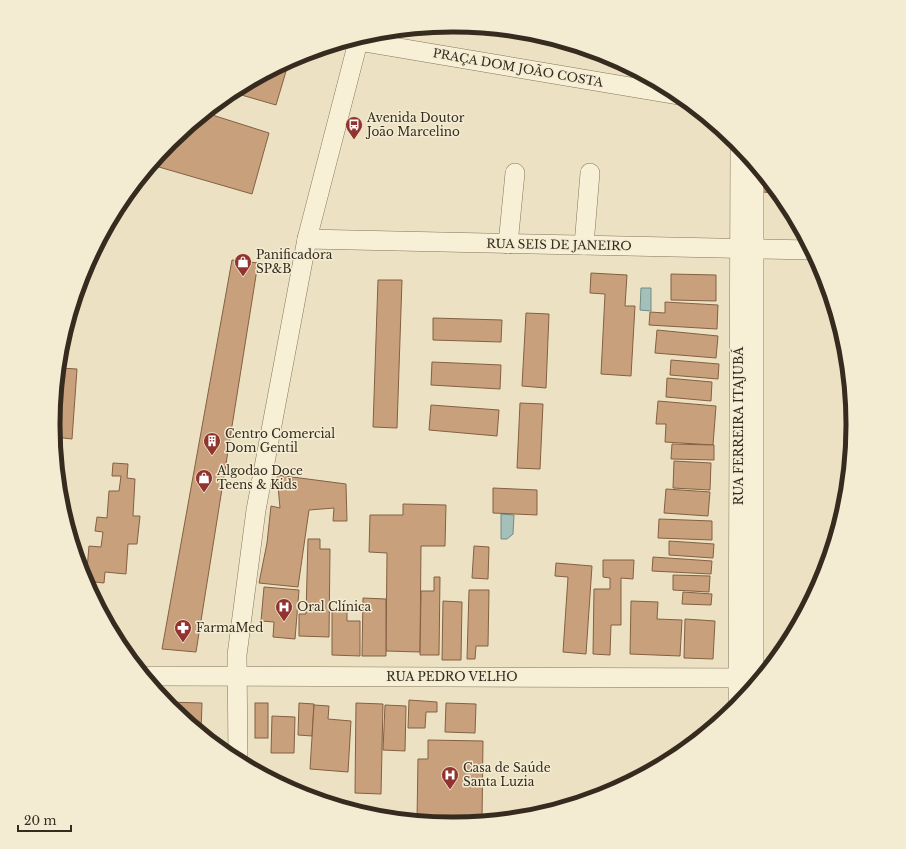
<svg xmlns="http://www.w3.org/2000/svg" width="906" height="849" viewBox="0 0 906 849" font-family="'Libre Baskerville',serif">
	<rect width="100%" height="100%" fill="#ece2c3"/>
	<g fill="#a5bfb9" stroke="#6d8c86">
		<polygon points="641,288 651,288 651,311 640,310"/>
		<polygon points="501,514 514,515 513,534 507,539 501,539"/>
	</g>
	<g fill="#c8a07b" stroke="#836042">
		<polygon points="280,66 287,68 276,105 231,92"/>
		<polygon points="206,113 269,133 252,194 152,165 171,142"/>
		<polygon points="762,175 777,193 762,192"/>
		<polygon points="232,260 258,263 196,652 162,649"/>
		<polygon points="591,273 627,275 625,306 635,306 631,376 601,374 605,294 590,293"/>
		<polygon points="671,274 716,275 716,301 671,300"/>
		<polygon points="378,280 402,280 397,428 373,427"/>
		<polygon points="665,302 718,305 717,329 649,325 650,312 665,313"/>
		<polygon points="526,313 549,314 546,388 522,386"/>
		<polygon points="433,318 502,320 501,342 433,340"/>
		<polygon points="657,330 718,336 716,358 655,353"/>
		<polygon points="671,360 719,364 718,379 670,375"/>
		<polygon points="432,362 501,365 500,389 431,385"/>
		<polygon points="60,368 77,369 72,439 55,437"/>
		<polygon points="667,378 712,382 711,401 666,397"/>
		<polygon points="658,401 716,406 713,445 665,442 666,424 656,424"/>
		<polygon points="520,403 543,404 540,469 517,468"/>
		<polygon points="431,405 499,410 497,436 429,430"/>
		<polygon points="672,444 714,445 714,460 671,459"/>
		<polygon points="674,461 711,463 710,490 673,488"/>
		<polygon points="113,463 128,464 127,478 135,479 133,516 140,516 137,544 128,544 126,574 105,572 104,583 86,581 89,546 101,547 103,532 95,531 97,517 107,518 109,491 119,491 121,476 112,476"/>
		<polygon points="277,475 346,484 347,521 333,521 334,508 309,510 298,587 259,583 267,543 271,506 280,508"/>
		<polygon points="493,488 537,490 537,515 493,513"/>
		<polygon points="666,489 710,492 708,516 664,513"/>
		<polygon points="403,504 446,505 445,546 421,546 420,652 386,651 387,553 369,552 370,515 403,515"/>
		<polygon points="659,519 712,521 712,540 658,538"/>
		<polygon points="308,539 320,539 320,549 330,549 329,637 299,636 299,614 306,614"/>
		<polygon points="669,541 714,544 713,558 669,555"/>
		<polygon points="474,546 489,547 488,579 472,578"/>
		<polygon points="653,557 712,561 711,574 652,571"/>
		<polygon points="603,560 634,560 633,579 621,578 621,625 611,625 610,655 593,654 594,589 610,589 610,578 603,577"/>
		<polygon points="556,563 592,566 586,654 563,652 568,577 555,576"/>
		<polygon points="673,575 710,576 709,592 673,590"/>
		<polygon points="434,577 440,577 439,655 420,655 421,591 434,591"/>
		<polygon points="264,587 299,590 295,639 273,637 274,622 261,621"/>
		<polygon points="469,590 489,590 488,646 476,646 475,659 467,659"/>
		<polygon points="683,592 712,594 711,605 682,604"/>
		<polygon points="363,598 386,599 386,656 362,656"/>
		<polygon points="443,601 462,602 461,660 442,660"/>
		<polygon points="631,601 658,602 657,619 682,620 680,656 630,654"/>
		<polygon points="332,609 347,610 347,621 360,621 360,656 332,655"/>
		<polygon points="685,619 715,621 713,659 684,658"/>
		<polygon points="409,700 437,702 437,712 426,712 425,728 408,728"/>
		<polygon points="166,702 202,703 201,732 170,707"/>
		<rect x="255" y="703" width="13" height="35"/>
		<polygon points="299,703 314,704 312,736 298,735"/>
		<polygon points="356,703 383,704 381,794 355,793"/>
		<polygon points="446,703 476,704 475,733 445,732"/>
		<polygon points="314,705 329,706 328,719 351,721 348,772 310,769"/>
		<polygon points="385,705 406,706 405,751 383,750"/>
		<polygon points="272,716 295,717 294,753 271,753"/>
		<polygon points="428,740 483,741 482,821 453,824 417,820 418,759 428,759"/>
	</g>
	<g fill="none" stroke-linecap="round" stroke-linejoin="round">
		<defs>
			<g id="minor">
				<polyline points="358,41 678,95"/>
				<polyline points="307,239 811,250"/>
				<polyline points="508,244 515,173"/>
				<polyline points="584,245 590,173"/>
				<polyline points="145,676 759,678"/>
				<polyline points="754,685 754,165"/>
				<polyline points="738,704 740,148"/>
				<polyline points="238,760 237,655 256,510 307,239 359,38"/>
			</g>
		</defs>
		<use href="#minor" stroke="#85745b" stroke-width="20"/>
		<use href="#minor" stroke="#f7efd6" stroke-width="19"/>
	</g>
	<defs>
		<symbol id="bus-pin" viewBox="-11 -11 22 30"><path d="M0 17L-7.5 6A9.5 9.5 0 1 1 7.5 6Z" fill="#91332e" stroke="#f3ecd3"/><path d="M-5-6H5V4H4V6H2V4H-2V6H-4V4H-5ZM-3.5-4V0h7V-4ZM-3.5 1.2v1.5H-2V1.2ZM2 1.2v1.5H3.5V1.2Z" fill="#fff"/></symbol>
		<symbol id="shop-pin" viewBox="-11 -11 22 30"><path d="M0 17L-7.5 6A9.5 9.5 0 1 1 7.5 6Z" fill="#91332e" stroke="#f3ecd3"/><path d="M-5-2.5h2.3a2.7 3.5 0 0 1 5.4 0H5L5.5 6h-11ZM-1.5-2.5h3a1.5 2.3 0 0 0-3 0Z" fill="#fff"/></symbol>
		<symbol id="building-pin" viewBox="-11 -11 22 30"><path d="M0 17L-7.5 6A9.5 9.5 0 1 1 7.5 6Z" fill="#91332e" stroke="#f3ecd3"/><path d="M-4-6H4V6H1V3H-1V6H-4ZM-2.5-4.3h1.7v1.8h-1.7ZM.8-4.3h1.7v1.8H.8ZM-2.5-1h1.7V.8h-1.7ZM.8-1h1.7V.8H.8Z" fill="#fff"/></symbol>
		<symbol id="hospital-pin" viewBox="-11 -11 22 30"><path d="M0 17L-7.5 6A9.5 9.5 0 1 1 7.5 6Z" fill="#91332e" stroke="#f3ecd3"/><path d="M-5-5h3v3.5h4V-5h3V5h-3V1.5h-4V5h-3Z" fill="#fff"/></symbol>
		<symbol id="pharmacy-pin" viewBox="-11 -11 22 30"><path d="M0 17L-7.5 6A9.5 9.5 0 1 1 7.5 6Z" fill="#91332e" stroke="#f3ecd3"/><path d="M-2-6h4v4h4v4h-4v4h-4v-4h-4v-4h4Z" fill="#fff"/></symbol>
	</defs>
	<g fill-rule="evenodd">
		<use href="#bus-pin" x="344" y="115" width="20" height="27"/>
		<use href="#shop-pin" x="233" y="252" width="20" height="27"/>
		<use href="#building-pin" x="202" y="431" width="20" height="27"/>
		<use href="#shop-pin" x="194" y="468" width="20" height="27"/>
		<use href="#hospital-pin" x="274" y="597" width="20" height="27"/>
		<use href="#pharmacy-pin" x="173" y="618" width="20" height="27"/>
		<use href="#hospital-pin" x="440" y="765" width="20" height="27"/>
	</g>
	<g text-anchor="middle" stroke-width="3" stroke-linejoin="round" paint-order="stroke">
		<g font-size="12" fill="#362b1e" stroke="#f3ecd3">
			<text transform="translate(518 68) rotate(10)" y="4">PRAÇA DOM JOÃO COSTA</text>
			<text transform="translate(559 245) rotate(1)" y="4">RUA SEIS DE JANEIRO</text>
			<text transform="translate(739 426) rotate(-90)" y="4">RUA FERREIRA ITAJUBÁ</text>
			<text x="452" y="681">RUA PEDRO VELHO</text>
		</g>
		<g font-size="12" fill="#362b1e" stroke="#f3ecd3" text-anchor="start">
			<text x="367" y="122">Avenida Doutor<tspan x="367" dy="14">João Marcelino</tspan></text>
			<text x="256" y="259">Panificadora<tspan x="256" dy="14">SP&amp;B</tspan></text>
			<text x="225" y="438">Centro Comercial<tspan x="225" dy="14">Dom Gentil</tspan></text>
			<text x="217" y="475">Algodao Doce<tspan x="217" dy="14">Teens &amp; Kids</tspan></text>
			<text x="297" y="611">Oral Clínica</text>
			<text x="196" y="632">FarmaMed</text>
			<text x="463" y="772">Casa de Saúde<tspan x="463" dy="14">Santa Luzia</tspan></text>
		</g>
	</g>
	<path d="M0 0H906V849H0ZM452 32H454A392 392 0 0 1 846 424V425A392 392 0 0 1 454 817H452A392 392 0 0 1 60 425V424A392 392 0 0 1 452 32Z" fill="#f3ecd3" fill-rule="evenodd"/>
	<path fill="none" stroke="#362b1e" stroke-width="5" d="M452 32H454A392 392 0 0 1 846 424V425A392 392 0 0 1 454 817H452A392 392 0 0 1 60 425V424A392 392 0 0 1 452 32Z"/>
	<path d="M18 825v6h53v-6" fill="none" stroke="#362b1e" stroke-width="2"/>
	<text x="24" y="825" font-size="12" fill="#362b1e" stroke="#f3ecd3" stroke-width="3" paint-order="stroke">20 m</text>
</svg>
